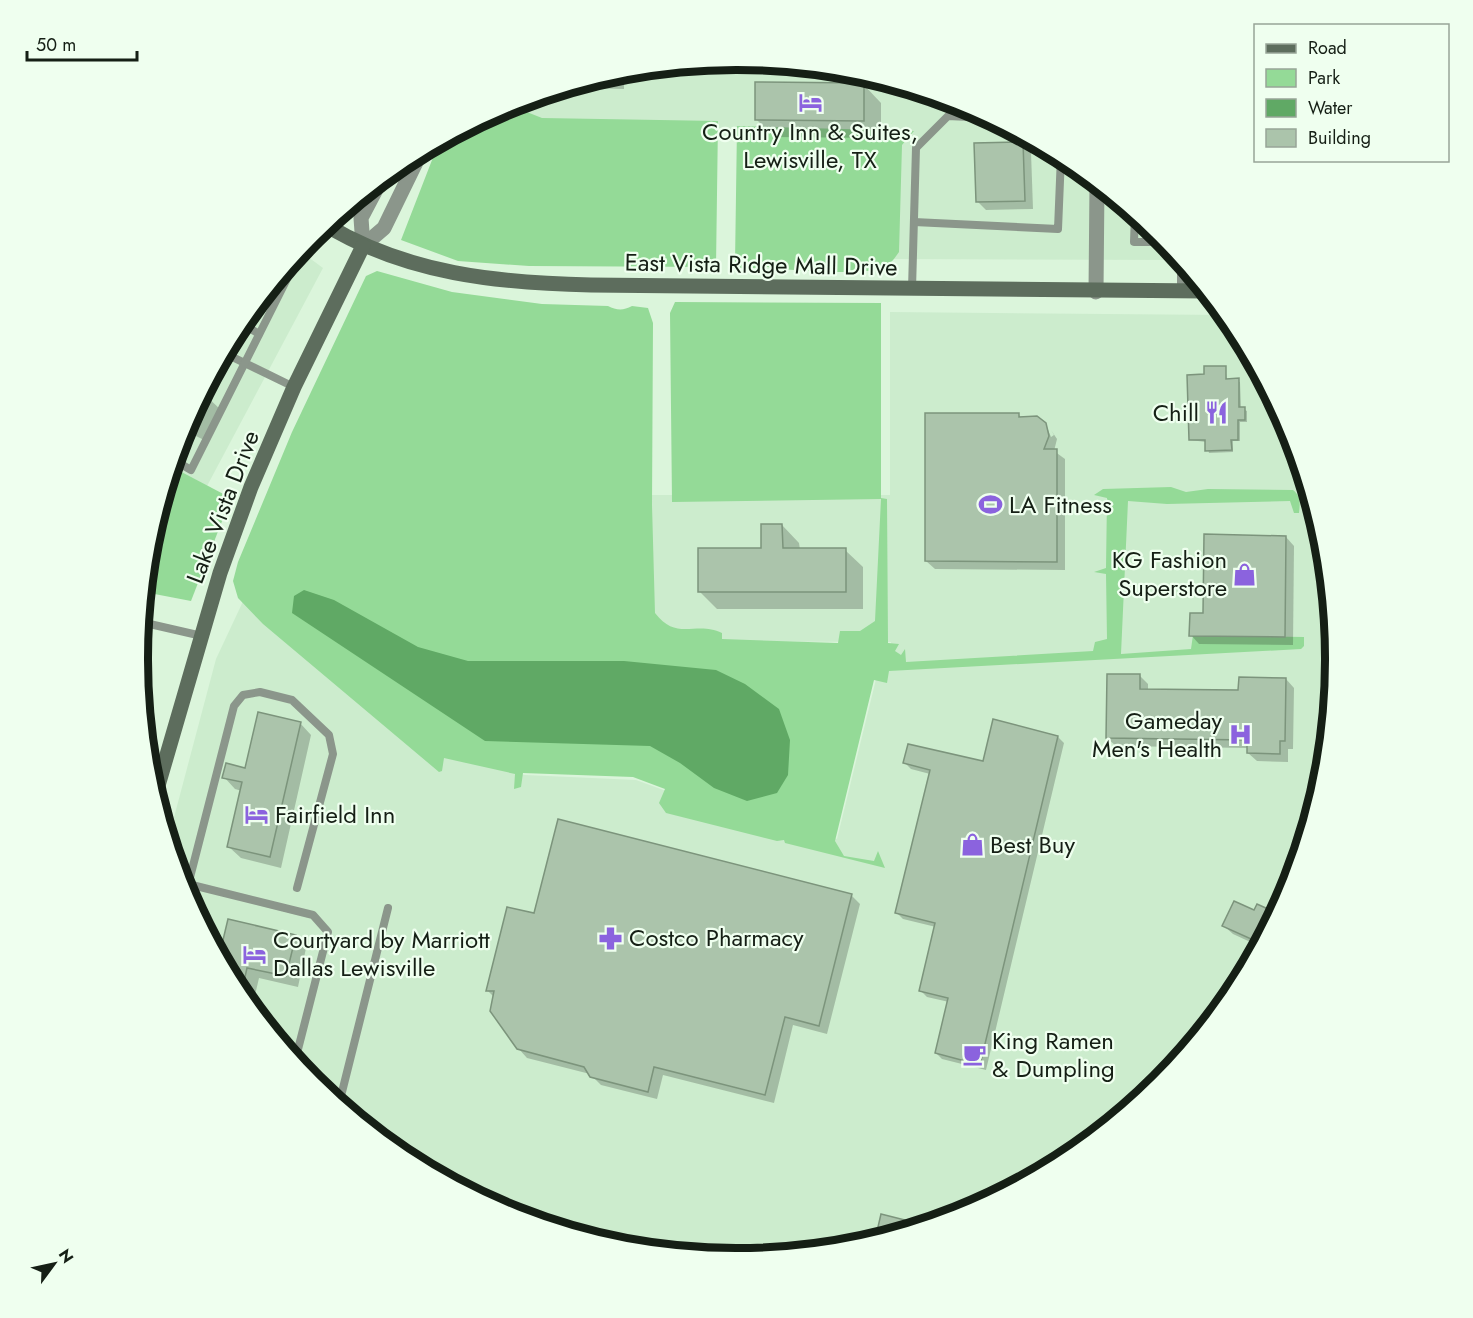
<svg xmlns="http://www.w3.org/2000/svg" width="1473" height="1318" viewBox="0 0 1473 1318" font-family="Jost,sans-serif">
	<rect width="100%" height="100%" fill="#dbf5db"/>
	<g fill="#cceccd">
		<polygon points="737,60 854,72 924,93 925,98 940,98 966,106 1070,161 1160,236 1180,260 894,259 900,145 913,134 737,131 706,126 543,122 507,106 620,71"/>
		<polygon points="300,251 323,268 207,486 172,467 183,429 239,326"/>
		<polygon points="890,312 1225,315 1235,327 1290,430 1324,542 1335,659 1324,776 1290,889 1234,992 1160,1083 1069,1157 965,1213 853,1247 737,1258 619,1246 507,1212 403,1157 313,1082 238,991 183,888 168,840 216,659 246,595 449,758 525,775 636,780 669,792 837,839 878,671 891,669 891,642 648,641 648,495 890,495"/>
	</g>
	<g fill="#94da97">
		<polygon points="509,105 542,118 718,121 716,267 529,266 458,261 401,240 439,142"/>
		<path d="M737,126L914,131L902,145L899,252C894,259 890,265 882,268C856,276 804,270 776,269L764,266L760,268H739L735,264Z"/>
		<path d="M377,271L452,292L542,304L608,306C616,310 623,311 632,306L648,308L653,323L652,505L655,613C677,642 696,620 722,633V639L838,643L840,631H860L875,621L881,499L672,502L670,313L675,302L881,303V498L887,499L888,643L899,644L895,651L901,655L905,649L906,662L1093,651L1095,642L1107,639L1106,574L1094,572L1106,568L1107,498L1094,495L1103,489L1171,487L1186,492L1208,489L1293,490C1301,496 1300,504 1299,513H1294L1290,501L1167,504L1128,501L1121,654L1191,649L1193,635L1304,637V646L1301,649L889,671L887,683L874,680L835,841L844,856L874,861L878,851L885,868L785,843L784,840L777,841L666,813L659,803L665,789L633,777L523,773L521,787L514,789L515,774L444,758L442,771L439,772L263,624L238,598L233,581L238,562L292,432L366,276Z"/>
		<polygon points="172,467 231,498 191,601 144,592 149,542"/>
	</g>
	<polygon fill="#60a965" points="304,590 334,600 418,647 468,661 624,661 716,670 745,684 779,709 790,740 788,775 777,793 747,801 714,788 680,763 650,746 485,741 292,613 294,596"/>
	<g fill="#0003">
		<polygon points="624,71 624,89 587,88 582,83"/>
		<polygon points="864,85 881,103 881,138 774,137 756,119"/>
		<polygon points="1023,144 1031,152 1033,209 986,210 977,201"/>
		<polygon points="1225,367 1227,380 1240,382 1241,408 1247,411 1247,422 1240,422 1240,441 1233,441 1233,452 1209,453 1206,442 1190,440 1206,376"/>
		<polygon points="203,393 222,411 206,441 186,431 184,437 181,436"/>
		<polygon points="1019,415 1022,419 1037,418 1046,425 1051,437 1054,435 1051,430 1057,439 1054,451 1065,459 1065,570 935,569 926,561"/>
		<polygon points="782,525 799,543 800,550 845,550 863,567 863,609 717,609 699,591 762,550"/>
		<polygon points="1286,537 1294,546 1293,645 1199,644 1191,635 1205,615"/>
		<polygon points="1140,676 1148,684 1148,690 1240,692 1286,679 1294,688 1293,749 1288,749 1288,762 1257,761 1248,753 1248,748 1116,746 1107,738"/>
		<polygon points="300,723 311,735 281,868 241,858 229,847 242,791 235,789 224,777 246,770"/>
		<polygon points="1058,737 1064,743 986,1070 942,1059 936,1053 949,1002 927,997 921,991 936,927 903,919 897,913 930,774 911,769 905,763 985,763"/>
		<polygon points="851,895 860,904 827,1034 793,1025 774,1103 663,1075 657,1099 601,1085 590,1074 527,1058 518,1048 494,997 488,991 536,915"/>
		<polygon points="1257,906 1274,917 1259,946 1233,934 1224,926 1255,912"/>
		<polygon points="295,936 306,948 298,987 259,978 252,1008 238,991 210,939 224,942"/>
	</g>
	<g fill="#abc4ab" stroke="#7c947c" stroke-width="1.5">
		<polygon points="755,82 864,83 864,121 755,120"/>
		<polygon points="1023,142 1025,201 976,202 974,143"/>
		<polygon points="1204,366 1226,366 1226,379 1239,378 1239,407 1245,407 1245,420 1238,420 1238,440 1231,440 1232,450 1205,451 1205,440 1189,440 1187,375 1204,374"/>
		<polygon points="925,413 1019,413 1019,417 1037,416 1046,423 1049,436 1044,449 1057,449 1057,562 925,561"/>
		<polygon points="761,524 782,524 783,548 846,548 846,592 698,592 698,548 761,548"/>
		<polygon points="1204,534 1286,536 1285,637 1189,636 1190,613 1203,613"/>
		<polygon points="1107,674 1140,674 1140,689 1238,690 1239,677 1286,678 1285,741 1280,741 1280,754 1247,753 1247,740 1106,738"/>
		<polygon points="258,712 301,722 270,857 227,847 242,782 222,778 226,763 245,768"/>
		<polygon points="993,719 1058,736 980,1065 935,1053 948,998 919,991 935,923 895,913 930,770 903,763 908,744 983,761"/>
		<polygon points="558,819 852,894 819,1026 785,1017 765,1095 654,1067 648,1092 590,1077 584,1067 517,1049 490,1011 494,991 486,991 507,907 534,913"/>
		<polygon points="1234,901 1254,910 1257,904 1268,909 1266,914 1274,918 1260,943 1222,926"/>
		<polygon points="228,919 296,935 286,976 247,968 241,995 209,937 223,940"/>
		<polygon points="881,1214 925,1225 875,1240"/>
	</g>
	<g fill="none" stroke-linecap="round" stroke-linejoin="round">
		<g stroke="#8b968b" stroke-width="8">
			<polyline points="1135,215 1134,242 1165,242"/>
			<polyline points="914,222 1058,229 1061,156"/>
			<polyline points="1181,261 1181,291"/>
			<polyline points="912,289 916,148 948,116 989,118"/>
			<polyline points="241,323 259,334"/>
			<polyline points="224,353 294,387"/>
			<polyline points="174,460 191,470 295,263 292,261"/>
			<polyline points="141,622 202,636"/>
			<polyline points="188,884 313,915 328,932 295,1061"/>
			<polyline points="186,893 234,706 243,695 260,692 292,700 329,735 333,754 297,888"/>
			<polyline points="339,1104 388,908"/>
			<polyline points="795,1252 796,1252"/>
		</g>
		<g stroke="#8b968b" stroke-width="15">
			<polyline points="363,246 384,228 421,152"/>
			<polyline points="363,246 361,218 381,180"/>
			<polyline points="1096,292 1097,183"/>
		</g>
		<g stroke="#5d6d5d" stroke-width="15">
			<path d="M326,225C407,274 498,283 591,285L1205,291"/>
			<polyline points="155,796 220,573 251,487 294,387 363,246"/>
		</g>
	</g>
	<defs>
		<symbol id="hotel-bare" viewBox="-9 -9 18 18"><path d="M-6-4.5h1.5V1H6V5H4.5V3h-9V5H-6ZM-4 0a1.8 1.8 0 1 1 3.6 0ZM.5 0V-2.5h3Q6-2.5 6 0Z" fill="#8b63de" stroke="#efffef" stroke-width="2.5" paint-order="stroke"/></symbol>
		<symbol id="restaurant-bare" viewBox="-9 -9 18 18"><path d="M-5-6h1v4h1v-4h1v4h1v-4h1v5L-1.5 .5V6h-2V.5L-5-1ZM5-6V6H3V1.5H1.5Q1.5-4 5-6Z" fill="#8b63de" stroke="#efffef" stroke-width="2.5" paint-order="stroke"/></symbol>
		<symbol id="stadium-bare" viewBox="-9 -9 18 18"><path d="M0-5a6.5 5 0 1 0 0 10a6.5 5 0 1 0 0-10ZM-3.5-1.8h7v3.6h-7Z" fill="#8b63de" stroke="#efffef" stroke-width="2.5" paint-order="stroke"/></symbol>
		<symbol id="shop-bare" viewBox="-9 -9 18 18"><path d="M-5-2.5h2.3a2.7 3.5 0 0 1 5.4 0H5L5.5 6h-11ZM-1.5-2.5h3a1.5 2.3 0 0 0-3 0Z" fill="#8b63de" stroke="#efffef" stroke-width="2.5" paint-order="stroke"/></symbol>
		<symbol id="hospital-bare" viewBox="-9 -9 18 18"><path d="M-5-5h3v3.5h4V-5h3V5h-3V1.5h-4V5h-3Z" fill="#8b63de" stroke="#efffef" stroke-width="2.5" paint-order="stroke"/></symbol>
		<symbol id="pharmacy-bare" viewBox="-9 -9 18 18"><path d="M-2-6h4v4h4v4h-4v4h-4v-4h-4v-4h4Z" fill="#8b63de" stroke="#efffef" stroke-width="2.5" paint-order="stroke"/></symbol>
		<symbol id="cafe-bare" viewBox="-9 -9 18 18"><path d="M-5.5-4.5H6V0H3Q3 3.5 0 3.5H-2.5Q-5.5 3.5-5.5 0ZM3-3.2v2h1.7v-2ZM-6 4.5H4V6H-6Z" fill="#8b63de" stroke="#efffef" stroke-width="2.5" paint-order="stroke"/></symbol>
	</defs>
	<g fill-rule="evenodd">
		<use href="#hotel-bare" x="794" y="86" width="33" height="33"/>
		<use href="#restaurant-bare" x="1200" y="396" width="33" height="33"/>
		<use href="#stadium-bare" x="974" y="488" width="33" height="33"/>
		<use href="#shop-bare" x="1228" y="558" width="33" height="33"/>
		<use href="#hospital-bare" x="1224" y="718" width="33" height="33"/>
		<use href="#hotel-bare" x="240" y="798" width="33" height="33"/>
		<use href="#shop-bare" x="956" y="828" width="33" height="33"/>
		<use href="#pharmacy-bare" x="594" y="922" width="33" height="33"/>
		<use href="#hotel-bare" x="238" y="938" width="33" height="33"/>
		<use href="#cafe-bare" x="958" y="1038" width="33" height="33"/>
	</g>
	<g text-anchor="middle" stroke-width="4.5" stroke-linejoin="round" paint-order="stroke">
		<g font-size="24" fill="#151f15" stroke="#efffef" text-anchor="start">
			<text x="810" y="140" text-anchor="middle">Country Inn &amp; Suites,<tspan x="810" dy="28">Lewisville, TX</tspan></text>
			<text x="1199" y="421" text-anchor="end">Chill</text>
			<text x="1009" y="513">LA Fitness</text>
			<text x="1227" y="568" text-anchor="end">KG Fashion<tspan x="1227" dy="28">Superstore</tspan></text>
			<text x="1222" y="729" text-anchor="end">Gameday<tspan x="1222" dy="28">Men's Health</tspan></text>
			<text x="275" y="823">Fairfield Inn</text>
			<text x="990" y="853">Best Buy</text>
			<text x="629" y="946">Costco Pharmacy</text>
			<text x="273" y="948">Courtyard by Marriott<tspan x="273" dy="28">Dallas Lewisville</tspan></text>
			<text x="992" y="1049">King Ramen<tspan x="992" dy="28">&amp; Dumpling</tspan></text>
		</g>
		<g font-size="24" fill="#151f15" stroke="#efffef">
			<text transform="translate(761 265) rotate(1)" y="8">East Vista Ridge Mall Drive</text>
			<text transform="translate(223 507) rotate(-69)" y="8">Lake Vista Drive</text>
		</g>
	</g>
	<path d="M0 0H1473V1318H0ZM736 70H737A588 588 0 0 1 1325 658V660A588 588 0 0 1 737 1248H736A588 588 0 0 1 148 660V658A588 588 0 0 1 736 70Z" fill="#efffef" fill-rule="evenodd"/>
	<path fill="none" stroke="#151f15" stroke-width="8" d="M736 70H737A588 588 0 0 1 1325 658V660A588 588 0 0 1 737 1248H736A588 588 0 0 1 148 660V658A588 588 0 0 1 736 70Z"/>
	<rect x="1254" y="24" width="195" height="138" fill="#efffef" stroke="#98a598" stroke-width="1.5"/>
	<rect x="1266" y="44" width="30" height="9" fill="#5d6d5d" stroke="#98a598" stroke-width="1.5"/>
	<text x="1308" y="54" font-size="18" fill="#151f15">Road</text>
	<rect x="1266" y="69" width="30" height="18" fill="#94da97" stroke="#98a598" stroke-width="1.5"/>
	<text x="1308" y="84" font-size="18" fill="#151f15">Park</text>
	<rect x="1266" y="99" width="30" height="18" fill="#60a965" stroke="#98a598" stroke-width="1.5"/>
	<text x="1308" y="114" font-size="18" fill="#151f15">Water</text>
	<rect x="1266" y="129" width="30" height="18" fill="#abc4ab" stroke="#98a598" stroke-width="1.5"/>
	<text x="1308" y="144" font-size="18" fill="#151f15">Building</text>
	<g transform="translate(54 1264) rotate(57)" stroke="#efffef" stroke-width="4.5" paint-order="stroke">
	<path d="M0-4.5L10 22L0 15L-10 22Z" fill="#151f15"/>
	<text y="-9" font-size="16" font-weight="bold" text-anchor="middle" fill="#151f15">N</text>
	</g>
	<path d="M27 51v9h110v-9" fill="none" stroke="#151f15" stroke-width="3"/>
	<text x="36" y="51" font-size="18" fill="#151f15" stroke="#efffef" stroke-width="4.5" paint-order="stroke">50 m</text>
</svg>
